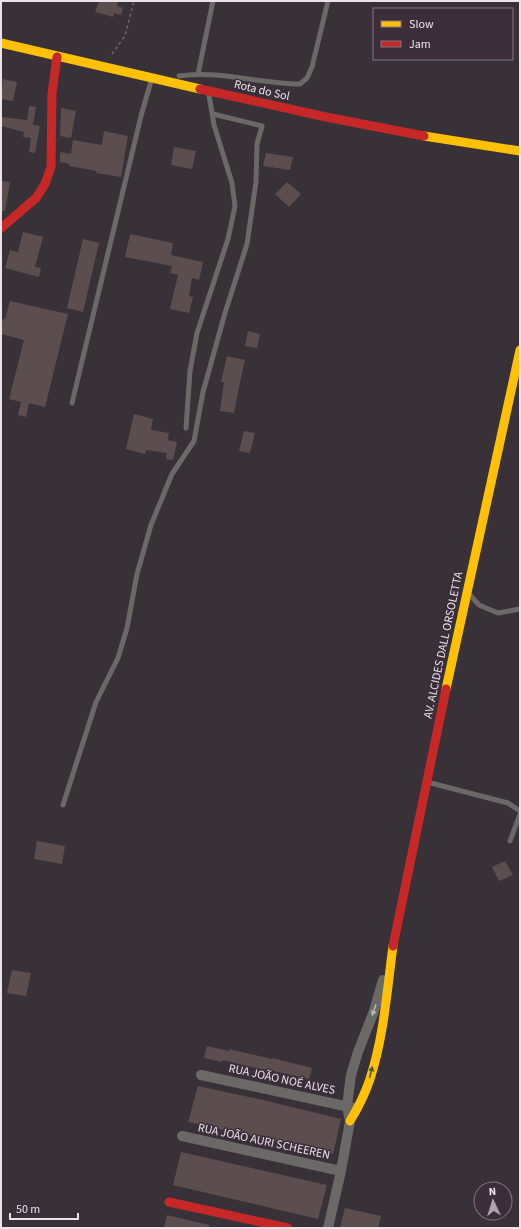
<svg xmlns="http://www.w3.org/2000/svg" width="521" height="1229" viewBox="0 0 521 1229" font-family="'Source Sans 3',sans-serif">
	<rect width="100%" height="100%" fill="#383137"/>
	<g fill="#5c4e4f">
		<polygon points="99,1 118,1 117,6 123,8 121,15 114,13 113,17 95,12"/>
		<polygon points="3,79 17,82 13,101 1,99"/>
		<polygon points="29,106 36,107 33,125 40,126 35,153 29,152 31,138 23,137 24,132 1,126 1,117 27,120"/>
		<polygon points="61,108 76,111 71,138 60,136"/>
		<polygon points="104,131 128,136 121,177 96,173 97,171 69,166 69,164 60,162 60,152 71,154 73,140 102,145"/>
		<polygon points="174,147 196,151 192,169 171,165"/>
		<polygon points="266,153 293,157 290,170 263,166"/>
		<polygon points="1,181 10,182 5,211 1,211"/>
		<polygon points="287,182 301,194 289,207 275,194"/>
		<polygon points="23,232 43,237 35,267 41,268 39,277 5,268 10,250 18,252"/>
		<polygon points="130,234 173,243 171,255 203,262 199,280 192,278 189,296 193,297 189,313 170,309 178,275 170,273 172,266 125,257"/>
		<polygon points="83,239 99,243 83,312 67,308"/>
		<polygon points="10,301 68,314 45,407 29,403 26,417 18,415 21,402 9,399 24,340 1,334 1,327 3,319 5,319"/>
		<polygon points="248,331 260,334 257,348 245,346"/>
		<polygon points="227,356 245,360 238,392 234,413 220,411 224,382 221,382"/>
		<polygon points="134,414 153,419 151,430 169,433 168,440 177,442 173,460 166,459 167,453 146,450 145,454 126,449"/>
		<polygon points="244,431 255,433 250,453 239,451"/>
		<polygon points="37,841 65,846 62,864 34,859"/>
		<polygon points="505,861 513,875 499,881 492,867"/>
		<polygon points="12,970 31,973 26,996 7,993"/>
		<polygon points="207,1046 229,1051 229,1049 272,1059 272,1058 312,1068 309,1079 265,1069 265,1070 222,1060 222,1062 204,1058"/>
		<polygon points="198,1086 263,1100 341,1119 333,1154 188,1122"/>
		<polygon points="181,1152 327,1185 318,1219 173,1185"/>
		<polygon points="345,1208 381,1216 378,1228 340,1228"/>
		<polygon points="167,1215 209,1225 209,1228 164,1227"/>
	</g>
	<g fill="none" stroke-linecap="round" stroke-linejoin="round">
		<polyline stroke="#6b6869" stroke-width="1.5" stroke-dasharray="3 3" stroke-linecap="butt" points="112,54 125,36 134,1"/>
		<g stroke="#6b6968" stroke-width="5">
			<polyline points="198,74 213,1"/>
			<path d="M179,76C221,70 259,84 300,84L307,78L312,67L328,1"/>
			<polyline points="72,403 141,116 151,81"/>
			<polyline points="186,428 190,371 197,333 228,239 235,206 232,183 214,125 209,95"/>
			<polyline points="469,594 479,605 498,613 520,609"/>
			<polyline points="427,782 508,803 520,811"/>
			<polyline points="63,805 96,702 118,658 127,628 137,574 151,525 172,474 194,441 203,392 225,313 247,244 256,182 257,144 262,126 213,114"/>
			<polyline points="510,841 520,814"/>
		</g>
		<g stroke="#6b6968" stroke-width="10">
			<polyline points="201,1075 354,1108"/>
			<polyline points="182,1136 341,1171"/>
			<polyline points="328,1228 341,1171 350,1121 347,1106 351,1075 358,1052 374,1011 383,980"/>
		</g>
		<g stroke="#ffc107" stroke-width="9">
			<polyline points="1,43 200,89"/>
			<polyline points="424,136 520,151"/>
			<polyline points="446,689 520,350"/>
			<path d="M350,1121C358,1108 365,1094 370,1079C384,1036 387,990 393,946"/>
		</g>
		<g stroke="#c62828" stroke-width="9">
			<polyline points="200,89 326,117 424,136"/>
			<polyline points="1,228 36,198 45,184 51,167 52,93 57,57"/>
			<polyline points="393,946 446,689"/>
			<polyline points="169,1202 288,1228"/>
		</g>
	</g>
	<defs><path id="oneway-solid" d="M-6-.8H1V-3.2L6.5 0L1 3.2V.8H-6Z"/></defs>
	<use fill="#b8b2b6" href="#oneway-solid" transform="translate(374 1010) rotate(109)"/>
	<use fill="#415b42" href="#oneway-solid" transform="translate(371 1072) rotate(-76)"/>
	<g text-anchor="middle" stroke-width="3" stroke-linejoin="round" paint-order="stroke">
		<g font-size="12" fill="#ebe2ea" stroke="#3b2e3a">
			<text transform="translate(262 90) rotate(13)" y="4">Rota do Sol</text>
			<text transform="translate(443 645) rotate(-78)" y="4">AV. ALCIDES DALL ORSOLETTA</text>
			<text transform="translate(282 1079) rotate(12)" y="4">RUA JOÃO NOÉ ALVES</text>
			<text transform="translate(264 1141) rotate(12)" y="4">RUA JOÃO AURI SCHEEREN</text>
		</g>
	</g>
	<rect width="521" height="1229" fill="none" stroke="#ebe2ea" stroke-width="4"/>
	<rect x="373" y="8" width="140" height="52" fill="#3b2e3a" stroke="#817680"/>
	<rect x="381" y="21" width="20" height="6" fill="#ffc107" stroke="#817680"/>
	<text x="409" y="28" font-size="12" fill="#ebe2ea">Slow</text>
	<rect x="381" y="41" width="20" height="6" fill="#c62828" stroke="#817680"/>
	<text x="409" y="48" font-size="12" fill="#ebe2ea">Jam</text>
	<g transform="translate(493 1201) rotate(356)"><circle r="19" fill="#3b2e3a" stroke="#817680"/>
	<path d="M0-3L7 15L0 10L-7 15Z" fill="#aca4ab"/>
	<text y="-6" font-size="11" font-weight="bold" text-anchor="middle" fill="#ebe2ea">N</text>
	</g>
	<path d="M10 1213v6h68v-6" fill="none" stroke="#ebe2ea" stroke-width="2"/>
	<text x="16" y="1213" font-size="12" fill="#ebe2ea" stroke="#3b2e3a" stroke-width="3" paint-order="stroke">50 m</text>
</svg>
